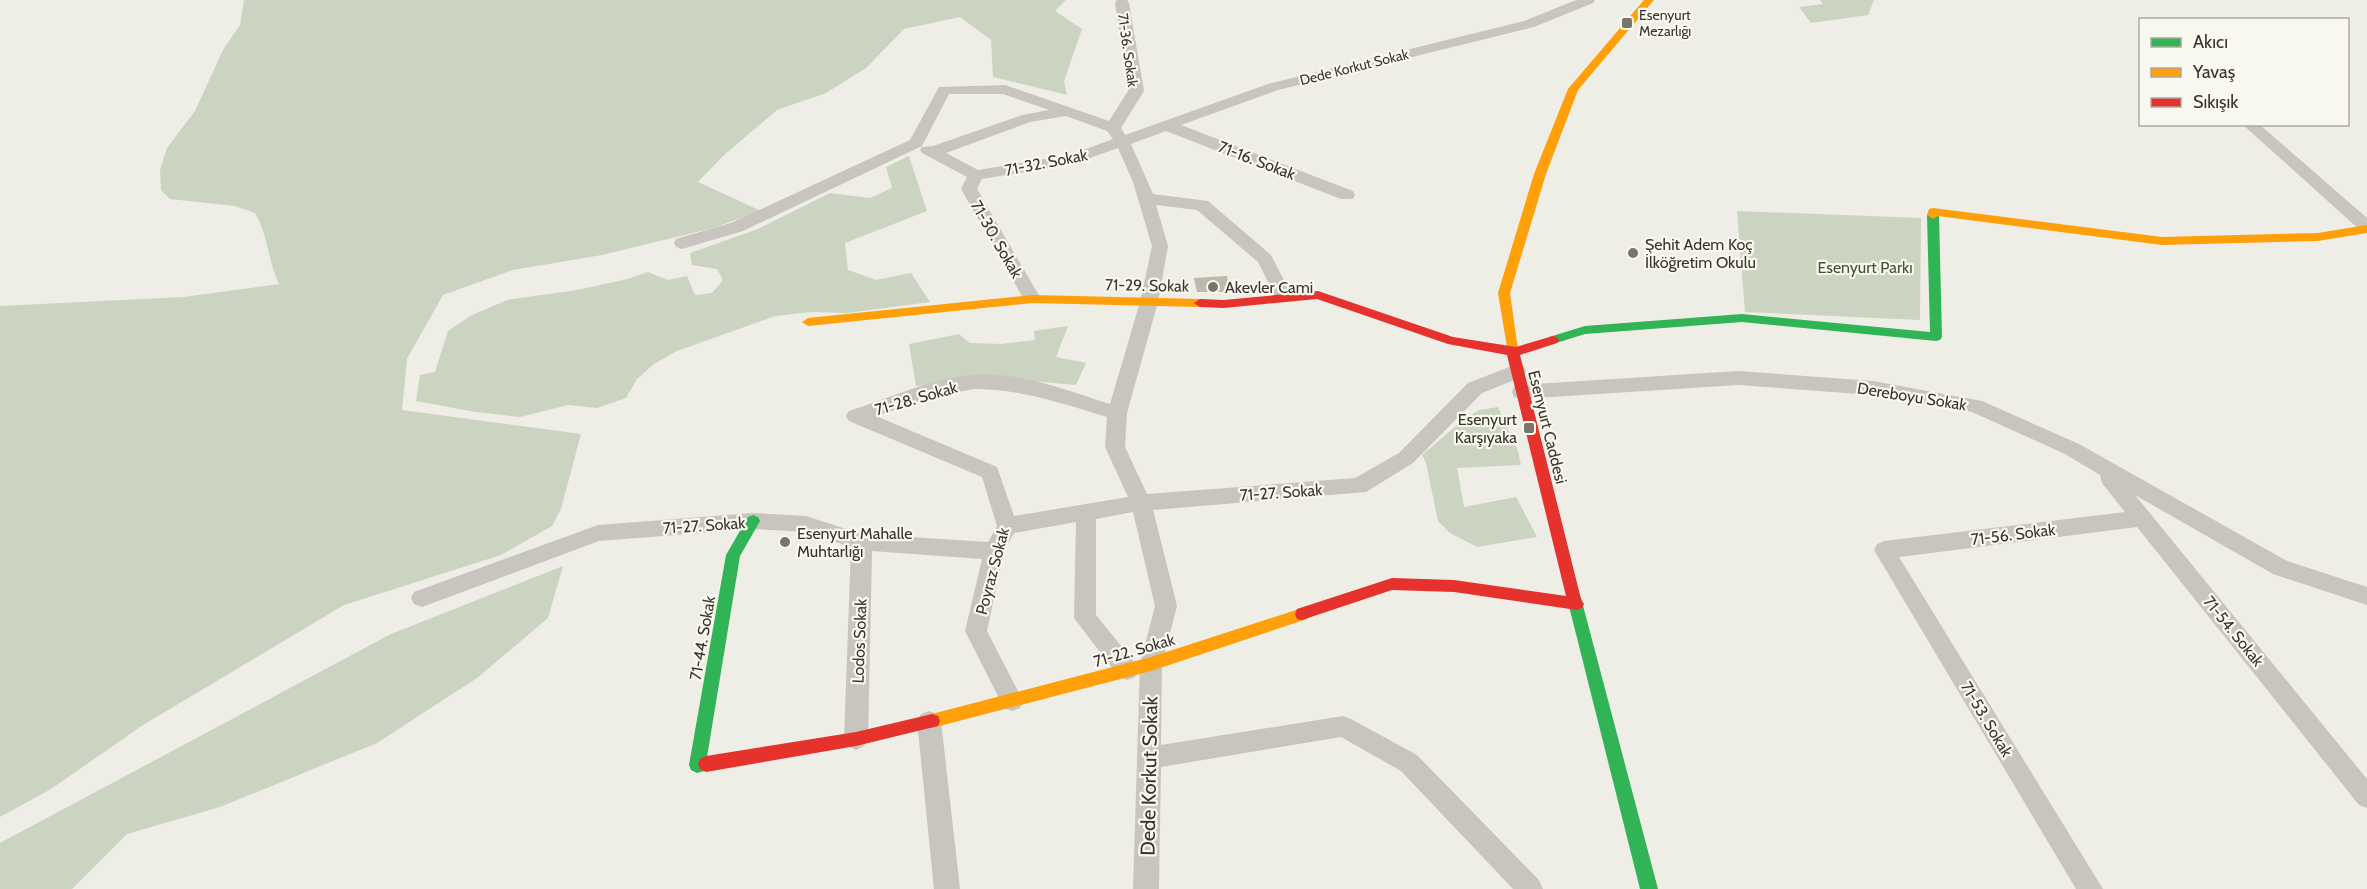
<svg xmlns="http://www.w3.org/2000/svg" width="2367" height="889" viewBox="0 0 2367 889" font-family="Cabin,sans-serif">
	<rect width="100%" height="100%" fill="#eeede6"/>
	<g fill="#cad4c1">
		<path d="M244,0H1066L1055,11L1082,29L1064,81L1067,95L993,77L991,40L960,17L904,29L866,68L826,93L777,110L723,156L698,182L761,211L713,228L602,255L513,270L443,295L407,359L402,410L581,434L561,509L552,526L501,555L344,605L143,725L51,789L0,817V306L184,297L279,284C268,261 268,235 255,213L235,206L170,199L161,190L160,170L167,148L195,111L223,50L240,25Z"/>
		<polygon points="1820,0 1874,0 1868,15 1811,23 1799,7 1823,4"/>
		<polygon points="909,156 927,211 845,243 848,270 876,280 911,273 930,302 847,313 811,312 775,316 677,351 654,364 637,379 626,398 597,408 568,405 520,417 476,412 416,401 420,375 435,372 448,331 470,316 507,300 577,290 628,279 648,272 668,280 687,276 695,295 712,293 723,280 717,269 692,265 690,253 758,229 830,193 870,198 892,188 886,167"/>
		<polygon points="1737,211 1921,218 1920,320 1745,312"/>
		<polygon points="1068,326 1056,357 1086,363 1076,385 1008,379 916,386 909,344 959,334 970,343 1001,344 1035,340 1034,331"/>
		<polygon points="1498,407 1518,451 1521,465 1457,468 1464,507 1516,497 1537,537 1477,547 1450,533 1438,521 1426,463 1422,455 1464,419 1479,410"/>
		<polygon points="563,566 548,618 477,678 377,743 220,807 127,834 72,889 0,889 0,843 391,634"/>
	</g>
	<polygon fill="#c0b8a9" points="1227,276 1230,292 1197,292 1194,278"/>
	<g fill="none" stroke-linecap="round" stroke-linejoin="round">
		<g fill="#c7c5be" fill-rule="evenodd">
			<path d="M1117,0H1127L1129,3L1144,91L1121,128L1125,135L1268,84L1524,21L1576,0H1595L1593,3L1534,27L1278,90L1181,125L1353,191L1355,195L1353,199H1341L1166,131L1131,144L1153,194L1208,201L1271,255L1292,296L1289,300H1277L1258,262L1197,210L1156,205L1168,246L1158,302L1127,413L1125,447L1147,494L1355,478L1399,453L1468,383L1517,364L1524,366L1526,371L1524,376L1482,393L1413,463L1366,492L1153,510L1177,606L1162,664L1161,745L1343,716L1351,719L1417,755L1539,880L1543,889H1513L1401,771L1341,737L1161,767L1159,889H1133L1140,664L1155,606L1133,512L1096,519V615L1135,663L1138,670L1135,677L1127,680L1119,677L1074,618L1076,522L1014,533L1004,551L987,631L1023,701L1020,708L1012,711L1004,708L965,631L982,559L872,551L868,739L864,746L856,750L848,746L844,739L851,547L806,532L753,529L599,541L422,607L414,604L411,598L414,592L598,525L753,513L806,516L862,534L988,542L997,526L982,477L849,421L846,416L849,411C889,398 930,379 972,375C1019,371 1066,390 1110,404L1140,302L1152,246L1133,182L1118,148L1073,164L982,179L977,189L1041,299L1038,303H1026L961,189L967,177L922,153L920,150L922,147L933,146L1022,115L1049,110L1003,94H949L922,146L743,231L682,249L676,247L674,243L676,239L731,223L910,140L939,87L1005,85L1109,121L1128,91L1115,3ZM1066,116L1107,131L1113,139L1070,155L978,170L946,153L1030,122ZM973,389C1020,389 1062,403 1107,417L1105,447L1128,497L1014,516L997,467L876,416L930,398Z"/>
			<polygon points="2242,124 2259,124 2367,218 2367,233 2361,231"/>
			<polygon points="1738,371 1873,381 1982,401 2079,444 2287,561 2367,587 2367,605 2273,574 2135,495 2367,779 2367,808 2359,805 2137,527 1899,557 2103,889 2076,889 1874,550 1877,544 1884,541 2125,512 2102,483 2100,475 2065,454 1972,412 1873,395 1738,385 1521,399 1514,397 1512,392 1514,387 1521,385"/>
			<polygon points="929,711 937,714 941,721 960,889 934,889 917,721 921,714"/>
		</g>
		<g fill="#30b455" fill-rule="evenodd">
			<polygon points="1933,211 1939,215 1942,337 1940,340 1936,341 1742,322 1585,334 1553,344 1547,340 1549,337 1585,326 1742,314 1930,332 1927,215"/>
			<polygon points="753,515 758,517 760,521 740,556 707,757 712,759 714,764 712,769 697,773 691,770 689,765 726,555 748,517"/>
			<polygon points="1574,592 1579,594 1581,598 1658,889 1640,889 1567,598 1569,594"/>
		</g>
		<g fill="#ff9f0a" fill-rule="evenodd">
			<polygon points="1644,0 1654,0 1578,90 1546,174 1510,293 1518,350 1512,355 1508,353 1498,293 1534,174 1568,89"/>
			<polygon points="1933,208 2162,237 2318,233 2367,225 2367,233 2318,241 2162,245 1938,216 1933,219 1927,215 1929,209"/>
			<polygon points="1032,295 1200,299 1206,303 1200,307 1032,303 808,326 802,322 808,318"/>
			<polygon points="1302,608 1307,609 1309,614 1307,619 1151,671 932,728 926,726 924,721 926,716 932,714 1151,657"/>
		</g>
		<g fill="#e5322d" fill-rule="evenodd">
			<polygon points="1318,291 1453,337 1516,347 1553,336 1557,337 1559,340 1557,343 1520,355 1581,599 1584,604 1582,608 1577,610 1454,592 1392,590 1302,620 1297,619 1295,614 1297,609 1392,578 1454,580 1566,596 1507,355 1448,344 1317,299 1224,308 1200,307 1194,303 1200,299 1224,300"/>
			<polygon points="932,714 938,716 940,721 938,726 856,746 706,772 700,769 698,764 700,759 706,756 856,732"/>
		</g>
	</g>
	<g fill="#78756d" stroke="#f9f8ee" stroke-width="2">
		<rect x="1621" y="17" width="12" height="12" rx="3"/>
		<circle cx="1633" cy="253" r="6"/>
		<circle cx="1213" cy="287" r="6"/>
		<rect x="1523" y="422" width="12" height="12" rx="3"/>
		<circle cx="785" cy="542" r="6"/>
	</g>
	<g text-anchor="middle" stroke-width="4.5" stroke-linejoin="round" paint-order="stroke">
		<g font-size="14" fill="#39342c" stroke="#f9f8ee" text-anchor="start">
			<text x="1639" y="20">Esenyurt<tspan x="1639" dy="16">Mezarlığı</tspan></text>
		</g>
		<g font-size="14" fill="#39342c" stroke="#f9f8ee">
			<text transform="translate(1128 50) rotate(82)" y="5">71-36. Sokak</text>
			<text transform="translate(1354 67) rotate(-14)" y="5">Dede Korkut Sokak</text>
		</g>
		<g font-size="16" fill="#39342c" stroke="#f9f8ee">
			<text transform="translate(1257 160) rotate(21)" y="6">71-16. Sokak</text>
			<text transform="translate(1046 162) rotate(-11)" y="6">71-32. Sokak</text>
			<text transform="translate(997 239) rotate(60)" y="6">71-30. Sokak</text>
			<text transform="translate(1147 285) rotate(1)" y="6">71-29. Sokak</text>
			<text transform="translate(1912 396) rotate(9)" y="6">Dereboyu Sokak</text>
			<text transform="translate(916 398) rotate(-16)" y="6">71-28. Sokak</text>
			<text transform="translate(1548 427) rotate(76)" y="6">Esenyurt Caddesi</text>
			<text transform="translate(1281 492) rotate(-4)" y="6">71-27. Sokak</text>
			<text transform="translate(704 525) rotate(-4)" y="6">71-27. Sokak</text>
			<text transform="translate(2013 534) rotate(-7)" y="6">71-56. Sokak</text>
			<text transform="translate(992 571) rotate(-75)" y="6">Poyraz Sokak</text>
			<text transform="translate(2234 631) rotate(51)" y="6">71-54. Sokak</text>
			<text transform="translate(702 638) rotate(-80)" y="6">71-44. Sokak</text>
			<text transform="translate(859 641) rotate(-88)" y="6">Lodos Sokak</text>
			<text transform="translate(1134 650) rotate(-16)" y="6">71-22. Sokak</text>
			<text transform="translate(1987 719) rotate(59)" y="6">71-53. Sokak</text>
		</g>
		<g font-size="16" fill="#39342c" stroke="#f9f8ee" text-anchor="start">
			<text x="1645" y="250">Şehit Adem Koç<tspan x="1645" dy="18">İlköğretim Okulu</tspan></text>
			<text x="1225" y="293">Akevler Cami</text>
			<text x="1517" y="425" text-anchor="end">Esenyurt<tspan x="1517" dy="18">Karşıyaka</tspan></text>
			<text x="797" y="539">Esenyurt Mahalle<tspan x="797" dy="18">Muhtarlığı</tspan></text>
		</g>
		<g font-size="16" fill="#3c5532" stroke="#f9f8ee">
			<text x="1865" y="273">Esenyurt Parkı</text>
		</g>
		<g font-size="20" fill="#39342c" stroke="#f9f8ee">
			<text transform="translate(1149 776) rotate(-89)" y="7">Dede Korkut Sokak</text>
		</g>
	</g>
	<rect x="2139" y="18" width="210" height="108" fill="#f9f8ee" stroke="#acaaa0" stroke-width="1.5"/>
	<rect x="2151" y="38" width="30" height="9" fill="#30b455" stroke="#acaaa0" stroke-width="1.5"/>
	<text x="2193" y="48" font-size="18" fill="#39342c">Akıcı</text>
	<rect x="2151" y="68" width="30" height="9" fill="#ff9f0a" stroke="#acaaa0" stroke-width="1.5"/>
	<text x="2193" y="78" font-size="18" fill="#39342c">Yavaş</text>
	<rect x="2151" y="98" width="30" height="9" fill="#e5322d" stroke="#acaaa0" stroke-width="1.5"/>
	<text x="2193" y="108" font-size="18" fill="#39342c">Sıkışık</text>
</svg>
